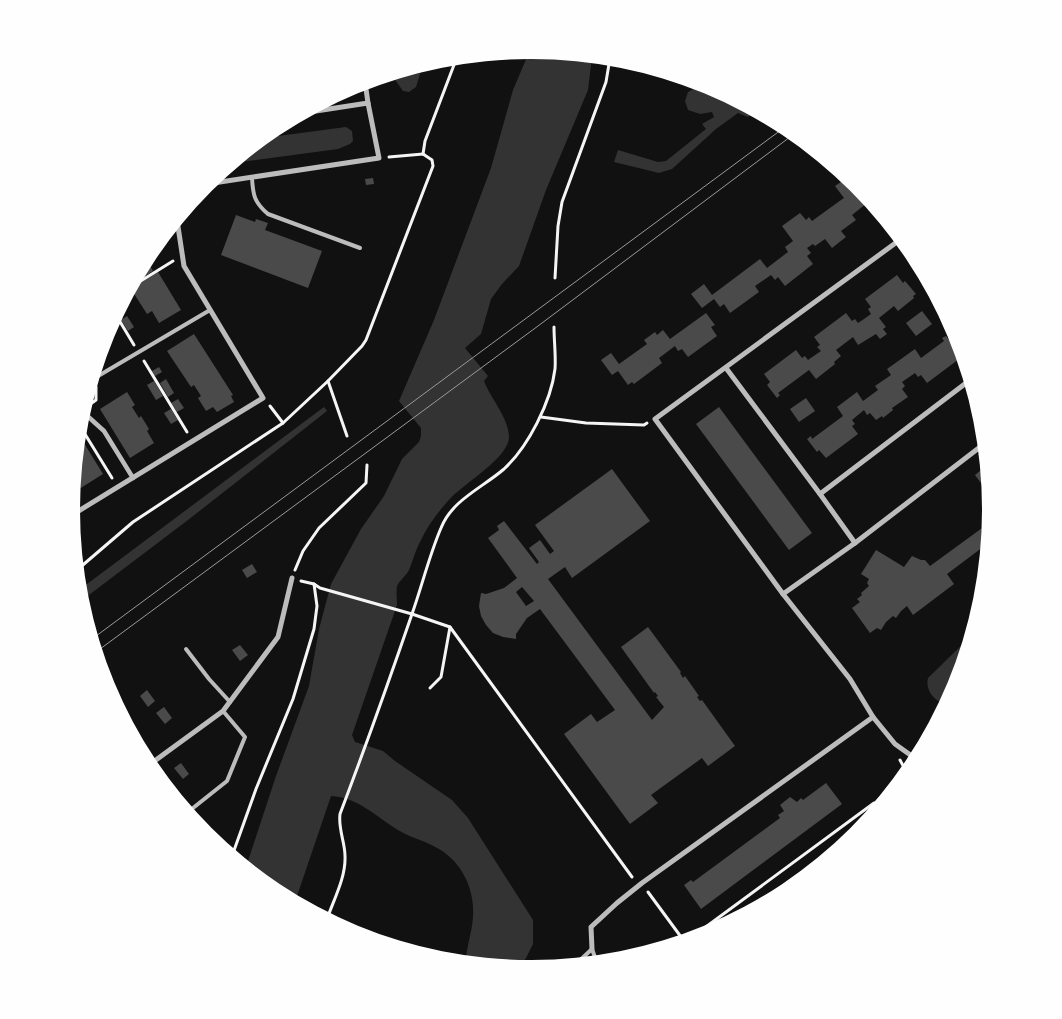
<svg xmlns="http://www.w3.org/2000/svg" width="1062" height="1019" viewBox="0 0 1062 1019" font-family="Ubuntu,sans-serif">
	<rect width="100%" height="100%" fill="#111"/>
	<g fill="#333">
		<path d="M530,50L592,56L588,90L546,190L519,266L502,284L491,299L481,334L465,348L488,376L484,381C491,399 508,417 509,436C510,458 462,484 448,501C437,513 427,527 420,542C415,551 413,561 409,570C406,576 400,580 397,586C396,591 397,600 397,605L352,735L355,742L383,751L395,761L452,800L468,818L533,920V944L526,958L519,968L466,963C466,947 472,933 473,917C475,891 463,863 439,849C426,841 411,838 398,830C376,817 358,797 331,796L295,902L275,891L246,867L276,776L309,686L319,629L331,584L361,529L384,496L402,459L419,442L421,436V428L399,401L434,320L491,168L513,90Z"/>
		<polygon points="426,64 420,74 416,87 409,92 403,91 391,74"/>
		<polygon points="707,85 756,111 748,117 738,113 716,129 672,169 659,173 614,162 618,150 658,162 666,161 706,129 702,124 714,117 712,112 700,114 688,110 685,101 688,92 698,87"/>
		<polygon points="346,127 352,131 353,141 350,144 338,149 233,163 263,138"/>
		<polygon points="324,407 327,411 188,520 81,601 79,590"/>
		<path d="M970,637L955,686L945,704C934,701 925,690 928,678Z"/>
	</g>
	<g fill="#4a4a4a" fill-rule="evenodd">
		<polygon points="373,178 374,184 366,185 365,179"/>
		<polygon points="847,178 856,185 874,206 871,208 867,203 852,215 856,220 841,231 846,237 832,248 825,239 815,246 813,244 807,248 811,253 807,256 813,264 785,286 778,277 775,280 771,275 755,286 759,292 730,313 724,304 720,307 714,299 702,308 691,294 704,284 712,295 760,259 767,268 784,255 788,252 785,247 793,241 782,226 800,213 806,220 809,217 812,221 841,200 844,198 835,186"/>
		<polygon points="236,215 255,222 256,219 268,223 265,230 322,251 308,288 221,255"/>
		<polygon points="149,264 153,271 142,278 139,273 141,269"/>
		<polygon points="158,272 181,310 159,323 152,311 147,314 131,289"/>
		<polygon points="897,275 903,283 905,281 916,294 913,296 914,298 898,311 894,306 879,318 886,327 883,329 887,334 880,339 876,334 858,345 853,337 836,350 841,356 834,362 835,364 816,379 809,370 778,393 780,395 777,398 767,385 770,382 764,374 796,350 802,358 805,356 808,360 821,351 817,347 820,345 814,337 846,313 852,321 855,319 858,323 864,319 871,314 868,309 871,307 865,299"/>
		<polygon points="922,311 932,324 916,336 906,323"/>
		<polygon points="706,313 715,325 711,327 717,336 688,357 682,349 678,351 675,346 659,358 662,363 634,384 632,382 628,385 618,371 612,375 601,360 611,353 619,364 647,344 644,340 655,332 657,335 663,330 670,339"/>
		<polygon points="127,316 134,327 128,331 121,320"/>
		<polygon points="194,334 233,395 231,396 234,402 217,412 213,407 206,411 198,398 201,396 194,385 191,387 167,351"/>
		<polygon points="946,336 956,349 953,351 959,359 927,383 921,375 918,377 915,373 902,382 905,386 902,389 908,397 892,408 893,410 883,418 882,416 876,420 870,413 867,415 864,410 852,420 855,424 852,426 858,434 826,458 819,450 817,452 807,439 811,436 812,439 843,416 837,407 857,392 863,401 878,390 875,386 891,375 887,369 915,349 921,358 944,341 942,338"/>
		<polygon points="159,367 162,372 155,376 152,371"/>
		<polygon points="166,379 174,393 168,397 160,383"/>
		<polygon points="154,381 163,396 156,400 147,385"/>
		<polygon points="127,392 135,405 132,407 139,418 141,416 149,429 147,431 154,443 130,458 100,409"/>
		<polygon points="806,398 815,411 799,422 790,409"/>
		<polygon points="178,399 184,408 177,412 171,403"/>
		<polygon points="719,407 812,533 789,550 696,424"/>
		<polygon points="171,409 178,420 171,424 164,413"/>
		<polygon points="79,435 103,474 76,491 74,487"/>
		<polygon points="986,466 986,468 989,494 975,475"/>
		<path d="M612,469L650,521L572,578L565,567L548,579L652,720L664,707L656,697L658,696L655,692L654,693L621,647L648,627L681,672L680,673L683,678L685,676L699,696L697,697L700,701L702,700L735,746L708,766L702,758L651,795L658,803L630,824L564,734L591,714L597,722L615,710L540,609L527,618L516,634V639L503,637L493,633L486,625L481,616L479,606L481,593L486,594L504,588L517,578L488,538L499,530L497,526L504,521L537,564L539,562L529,548L540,540L550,554L554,551L535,525ZM522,587L534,601L526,606L516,592Z"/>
		<polygon points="989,523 987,544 947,574 954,584 913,615 907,606 901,611 896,618 893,616 886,622 881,630 877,628 870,633 852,608 860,602 857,599 862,595 861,593 869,586 867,583 869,579 861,574 876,550 904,567 912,556 921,560 925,560 930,566"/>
		<polygon points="252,564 257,572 247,578 242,570"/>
		<polygon points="240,645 248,655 240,661 232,650"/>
		<polygon points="147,690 155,701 148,707 140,696"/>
		<polygon points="164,707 172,718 165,724 156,713"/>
		<polygon points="181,763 189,774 183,779 174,768"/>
		<polygon points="165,775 173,786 169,790 160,778"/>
		<polygon points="826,783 842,804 701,909 684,885 691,880 693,882 780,818 778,815 784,811 780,805 790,797 797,802 801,798 803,800"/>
	</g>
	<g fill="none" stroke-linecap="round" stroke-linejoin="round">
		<g stroke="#f5f5f5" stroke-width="3">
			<polyline points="423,154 425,141 457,57"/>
			<polyline points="389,157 423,154"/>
			<polyline points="555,278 558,226 562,202 606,82 610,58"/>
			<polyline points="131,287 173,261"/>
			<polyline points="116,315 134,345"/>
			<polyline points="144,361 187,432"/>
			<polyline points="328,381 347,436"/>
			<polyline points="89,405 96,400 96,387"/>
			<polyline points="270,406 283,423"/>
			<polyline points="541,417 586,423 644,425 647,423"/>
			<polyline points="80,426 112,478"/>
			<polyline points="77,570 133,522 283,423 328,381 362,346 366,340 433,166 432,160 423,154"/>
			<polyline points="295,570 303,551 319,528 366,483 367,465"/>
			<polyline points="301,581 314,584 320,588 412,614 450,627 632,877"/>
			<polyline points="430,688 441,677 450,627"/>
			<polyline points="900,760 907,773"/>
			<polyline points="232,856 256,789 293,699 314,629 317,606 314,584"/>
			<polyline points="648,892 684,941"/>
			<path d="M327,919C334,899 346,877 345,856C345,842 338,829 340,814C365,748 389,681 412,614C422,586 429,556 441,528C452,500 482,488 504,469C528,447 551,402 555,369C556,356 554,341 554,327"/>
			<polyline points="688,940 874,803 880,805"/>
		</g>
		<g stroke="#bcbcbc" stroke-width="4">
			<path d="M252,178C253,195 254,202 268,214L360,248"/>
			<polyline points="93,379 210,310"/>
			<polyline points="186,649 209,679 230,702"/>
			<polyline points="188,812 227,781 245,737 223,711"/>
			<polyline points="575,965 592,949 597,963"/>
		</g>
		<polyline stroke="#bcbcbc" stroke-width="4.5" points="83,412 104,431 133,478"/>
		<g stroke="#bcbcbc" stroke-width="5">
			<polyline points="365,82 368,103"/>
			<polyline points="207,184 379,158 368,103 303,113"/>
			<polyline points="901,239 655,419 783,594 850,679 873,717 895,744 916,759"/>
			<polyline points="898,241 925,277"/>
			<polyline points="726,368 820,494 855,543"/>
			<polyline points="820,494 970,380"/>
			<polyline points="72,515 263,398 184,266 177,220"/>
			<polyline points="783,594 855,543 984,444"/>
			<polyline points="149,765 223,711 278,637 292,578"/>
			<polyline points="592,949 591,927 617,903 642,883 873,717"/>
		</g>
		<g stroke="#9a9a9a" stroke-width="1">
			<polyline points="92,639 785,127"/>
			<polyline points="96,652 538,326 794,134"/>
		</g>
	</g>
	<path d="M0 0H1062V1019H0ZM530 59H532A450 450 0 0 1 982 509V510A450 450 0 0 1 532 960H530A450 450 0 0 1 80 510V509A450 450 0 0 1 530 59Z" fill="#fefefe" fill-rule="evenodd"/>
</svg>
